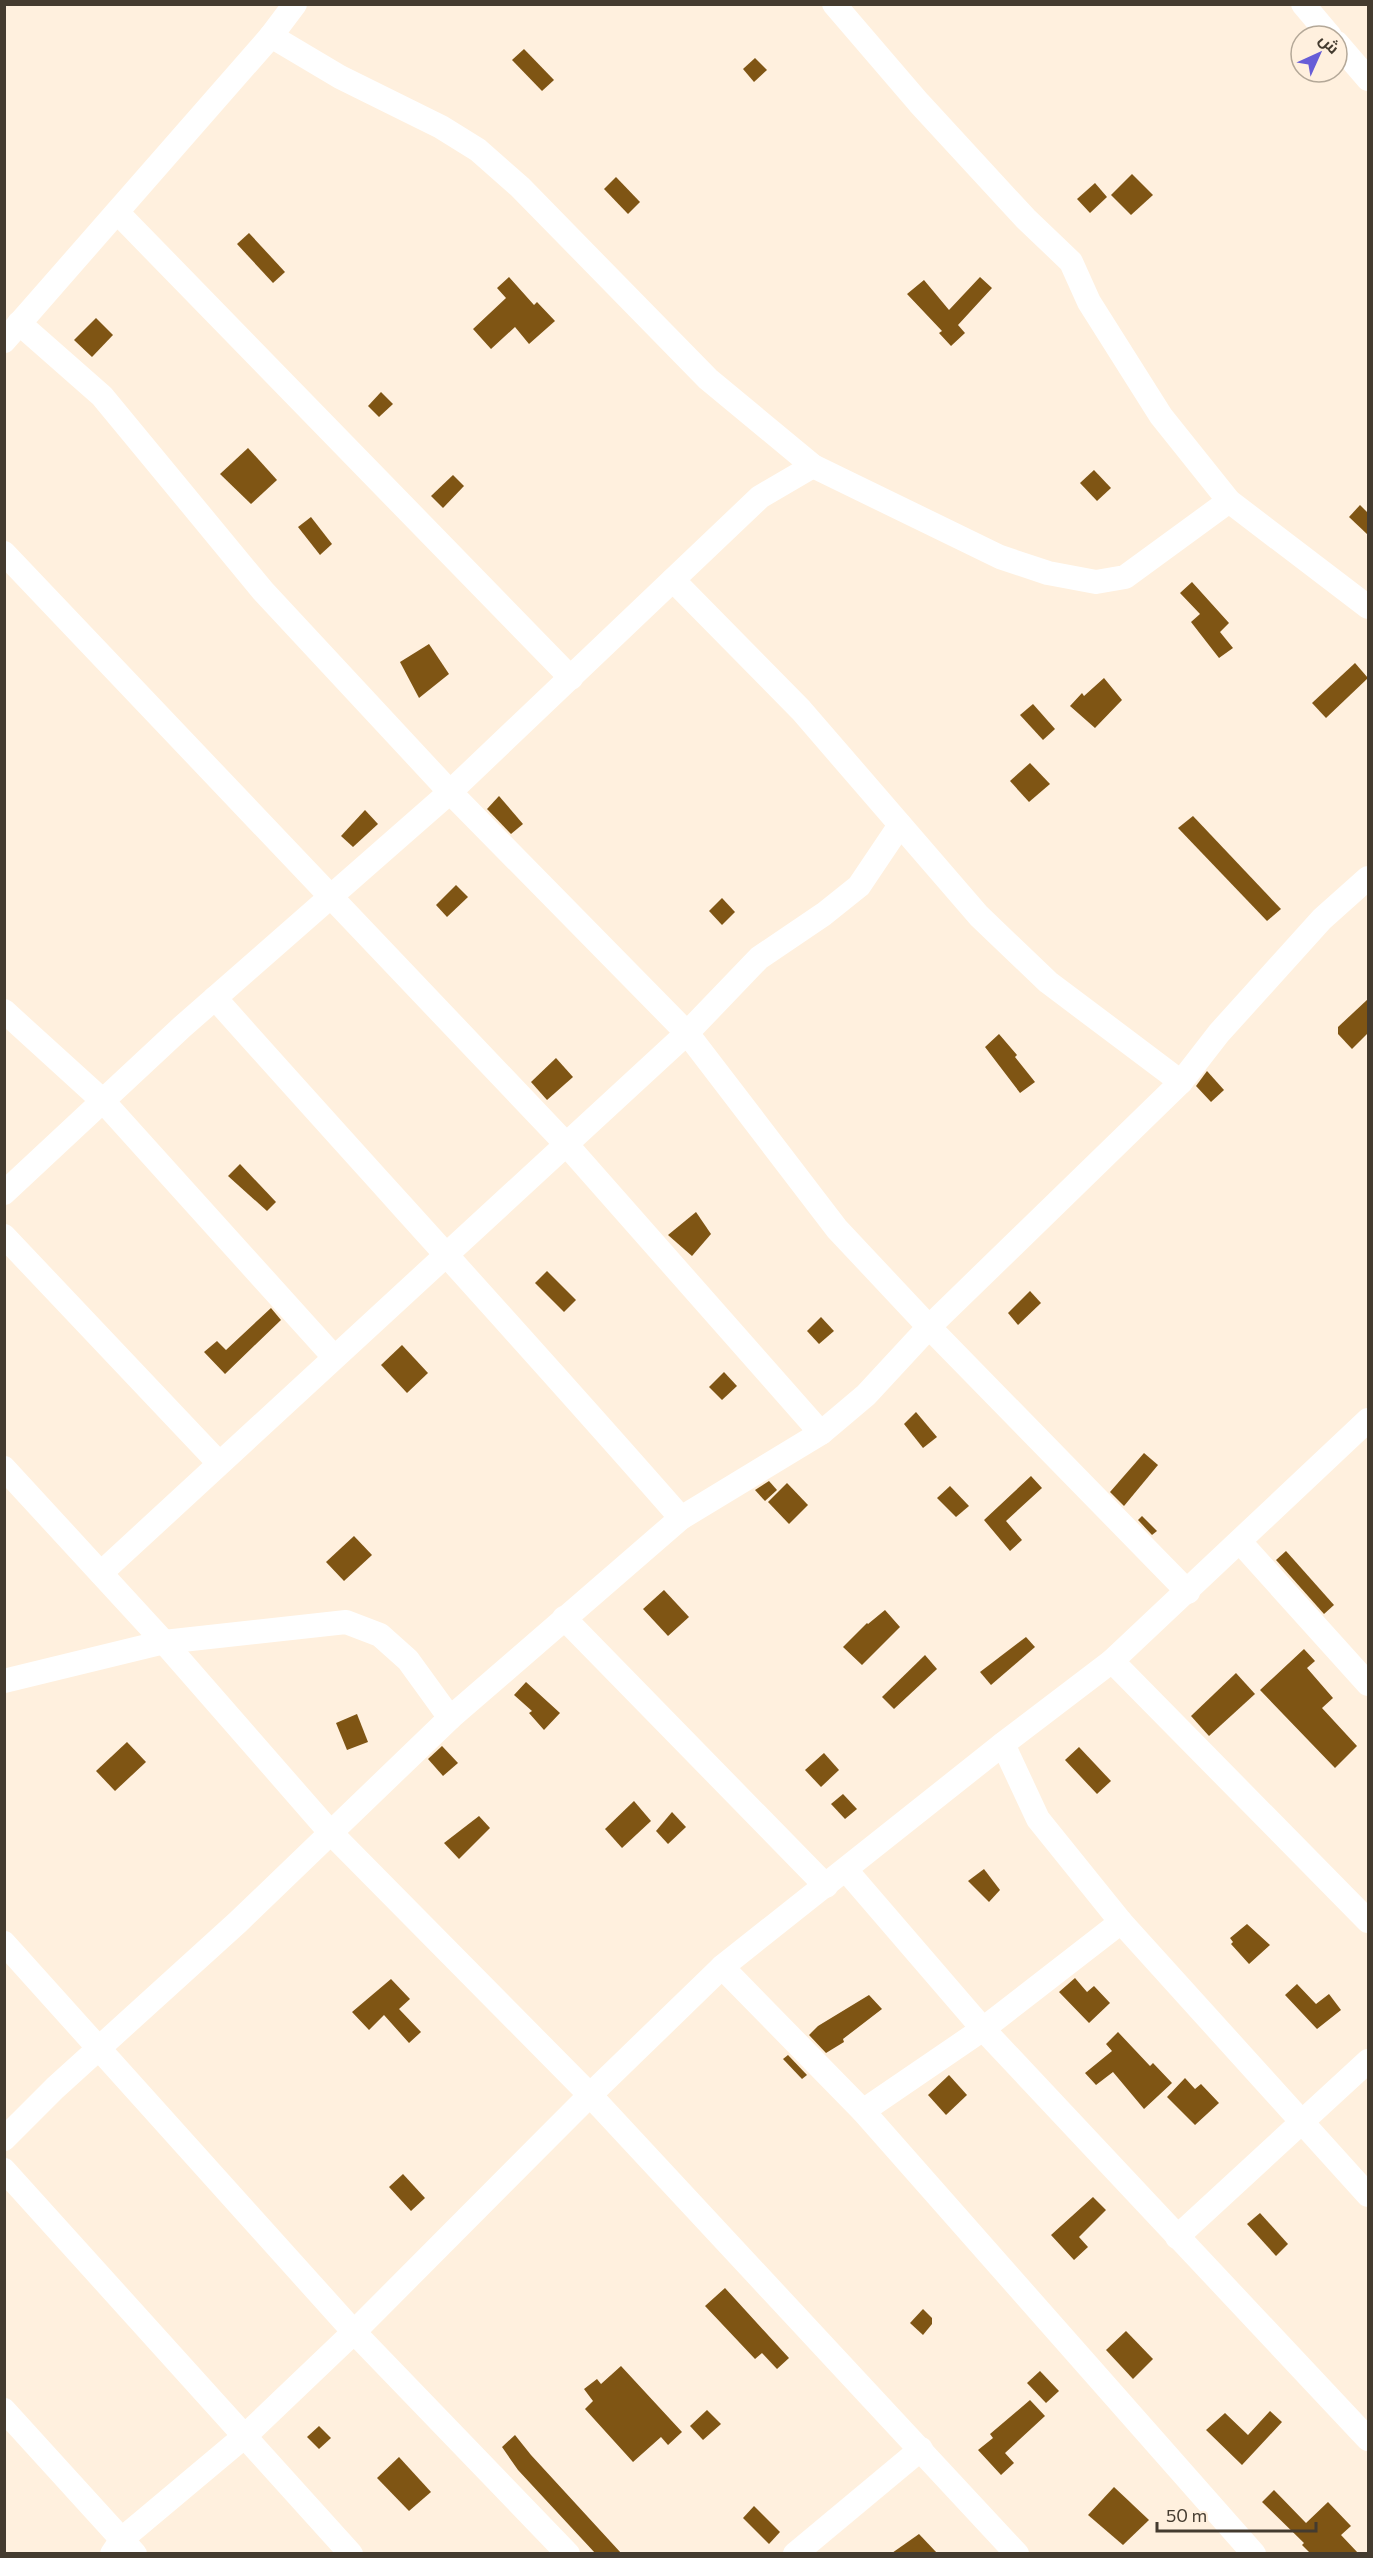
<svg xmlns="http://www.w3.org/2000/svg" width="1373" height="2558" viewBox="0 0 1373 2558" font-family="Commissioner,Cairo,sans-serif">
	<rect width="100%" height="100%" fill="#fff0de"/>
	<g fill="#7f5514">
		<polygon points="524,49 554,80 542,91 512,60"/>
		<polygon points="755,58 767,70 754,82 743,69"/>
		<polygon points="1132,174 1153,195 1131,215 1111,195"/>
		<polygon points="616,177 640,202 628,214 604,189"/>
		<polygon points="1095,183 1107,197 1090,213 1077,199"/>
		<polygon points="249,233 285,272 273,283 237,244"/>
		<polygon points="509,277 534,305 537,302 555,321 529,344 515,327 491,349 473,329 506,298 497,288"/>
		<polygon points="980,277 992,288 958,325 965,333 951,346 939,333 942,331 907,294 924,280 949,310"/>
		<polygon points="96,318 113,335 92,357 74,340"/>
		<polygon points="381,392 393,404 379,417 368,406"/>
		<polygon points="248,448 277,480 251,504 220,474"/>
		<polygon points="1094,470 1111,488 1097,501 1080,483"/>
		<polygon points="453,475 464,486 443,508 431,496"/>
		<polygon points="1360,505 1368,513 1368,535 1349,517"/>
		<polygon points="311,517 332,544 320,555 298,527"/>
		<polygon points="1192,582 1229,623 1220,632 1233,648 1219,658 1191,622 1200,614 1180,593"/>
		<polygon points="429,644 449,674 419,698 400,662"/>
		<polygon points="1355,663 1368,678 1326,718 1312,703"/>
		<polygon points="1104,678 1122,700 1095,728 1070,706 1082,693 1084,696"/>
		<polygon points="1033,704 1055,729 1043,740 1020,715"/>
		<polygon points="1030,763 1050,784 1029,802 1010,781"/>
		<polygon points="499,796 523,824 511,834 487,809"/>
		<polygon points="365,810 378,824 353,847 341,836"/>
		<polygon points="1193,816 1281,909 1267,921 1178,828"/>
		<polygon points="456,885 468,897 447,917 436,905"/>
		<polygon points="722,898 735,912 722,925 709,911"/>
		<polygon points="1368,999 1368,1033 1352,1049 1338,1034 1338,1027"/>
		<polygon points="999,1034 1017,1055 1015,1057 1035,1082 1020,1093 985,1047"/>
		<polygon points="556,1058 573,1077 547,1100 531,1082"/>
		<polygon points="1207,1071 1224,1090 1211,1102 1196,1086"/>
		<polygon points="240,1164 276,1202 267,1211 228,1176"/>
		<polygon points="696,1212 711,1234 692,1256 668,1235"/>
		<polygon points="547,1271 576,1300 564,1312 535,1283"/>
		<polygon points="1030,1291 1041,1303 1018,1325 1008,1313"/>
		<polygon points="271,1308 281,1320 225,1374 204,1352 217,1341 226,1350"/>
		<polygon points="821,1317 834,1331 819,1344 807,1331"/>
		<polygon points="402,1345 428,1373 407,1393 381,1365"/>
		<polygon points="724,1372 737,1386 722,1400 709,1387"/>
		<polygon points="916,1412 937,1437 923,1448 904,1424"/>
		<polygon points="1144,1453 1158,1465 1124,1506 1110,1492"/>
		<polygon points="1031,1476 1042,1488 1006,1521 1022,1540 1010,1551 984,1520"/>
		<polygon points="769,1481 777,1490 765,1501 755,1490"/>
		<polygon points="787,1483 808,1505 789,1524 768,1502"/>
		<polygon points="950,1486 969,1506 956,1517 937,1498"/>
		<polygon points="1142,1516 1157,1531 1152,1535 1138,1520"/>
		<polygon points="354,1536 372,1555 344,1581 326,1562"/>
		<polygon points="1286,1551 1334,1605 1324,1614 1276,1560"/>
		<polygon points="664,1590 689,1617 668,1636 643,1609"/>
		<polygon points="885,1610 900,1627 862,1665 843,1647 867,1623 868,1624"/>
		<polygon points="1026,1637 1035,1647 991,1685 980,1672"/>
		<polygon points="1304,1649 1315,1661 1307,1668 1333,1698 1322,1708 1357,1746 1335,1768 1260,1690"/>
		<polygon points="925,1655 937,1669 894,1709 882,1697"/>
		<polygon points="1236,1673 1255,1694 1209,1736 1191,1716"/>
		<polygon points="526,1682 560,1713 544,1730 529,1713 532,1711 514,1695"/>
		<polygon points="357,1714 368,1742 347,1750 336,1723"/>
		<polygon points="127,1742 146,1762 115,1791 96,1771"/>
		<polygon points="442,1746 458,1763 443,1776 428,1759"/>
		<polygon points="1079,1747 1111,1781 1097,1794 1065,1760"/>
		<polygon points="824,1753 839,1770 821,1787 805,1770"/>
		<polygon points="843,1794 857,1809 845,1819 831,1804"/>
		<polygon points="634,1801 651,1821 622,1848 605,1829"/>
		<polygon points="672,1812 686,1827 668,1844 656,1831"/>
		<polygon points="479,1816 490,1828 459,1859 444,1843"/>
		<polygon points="984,1869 1000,1890 989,1902 968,1881"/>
		<polygon points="1247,1924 1270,1945 1249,1964 1231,1944 1233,1942 1230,1938"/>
		<polygon points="1075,1978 1087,1992 1094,1986 1110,2003 1089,2023 1059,1992"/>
		<polygon points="391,1979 410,1999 399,2009 421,2032 409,2043 384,2015 369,2030 352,2012"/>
		<polygon points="1297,1984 1316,2004 1329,1994 1341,2010 1317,2029 1285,1995"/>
		<polygon points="869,1995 882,2009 843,2039 844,2042 826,2053 809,2035 818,2026"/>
		<polygon points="1118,2032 1150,2066 1153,2063 1172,2083 1144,2109 1113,2072 1096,2085 1085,2073 1112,2051 1106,2044"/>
		<polygon points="788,2055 807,2075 802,2079 783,2059"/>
		<polygon points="949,2075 967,2095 946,2115 928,2095"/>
		<polygon points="1185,2078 1195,2089 1201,2084 1219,2103 1195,2125 1167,2097"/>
		<polygon points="403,2174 425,2198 411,2211 389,2187"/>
		<polygon points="1093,2197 1106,2210 1079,2237 1088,2247 1074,2260 1051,2235"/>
		<polygon points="1260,2213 1288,2244 1276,2256 1247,2224"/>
		<polygon points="725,2288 789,2358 777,2369 762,2353 755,2359 705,2306"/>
		<polygon points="923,2309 932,2318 932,2324 923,2335 910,2323"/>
		<polygon points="1126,2331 1153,2359 1133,2379 1106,2350"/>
		<polygon points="621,2366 682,2432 668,2445 661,2437 633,2462 585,2409 593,2401 584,2389 597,2379 601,2384"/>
		<polygon points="1040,2371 1059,2391 1046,2403 1027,2383"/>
		<polygon points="1030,2400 1045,2416 1005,2453 1014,2463 1001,2475 978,2450 993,2438 990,2434"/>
		<polygon points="707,2410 721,2424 703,2440 690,2426"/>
		<polygon points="1270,2411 1282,2422 1242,2465 1206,2430 1225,2413 1248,2435"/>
		<polygon points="319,2426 331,2438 319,2449 307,2437"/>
		<polygon points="515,2435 531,2455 621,2553 595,2553 518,2470 502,2447"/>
		<polygon points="399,2457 431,2492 409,2511 377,2478"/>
		<polygon points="1114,2487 1149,2520 1123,2545 1088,2515"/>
		<polygon points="1274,2490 1306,2523 1328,2502 1351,2526 1341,2535 1358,2553 1310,2553 1302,2545 1304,2543 1262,2502"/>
		<polygon points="754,2506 780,2532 769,2544 743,2518"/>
		<polygon points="919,2534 937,2553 892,2553"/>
	</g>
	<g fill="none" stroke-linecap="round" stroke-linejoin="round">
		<g stroke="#fff" stroke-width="24">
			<polyline points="834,4 919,103 1026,219 1071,262 1089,302 1161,416 1229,501 1368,607"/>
			<polyline points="1303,4 1330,36"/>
			<polyline points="271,36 340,77 441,127 478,150 520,187 708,379 813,466 1000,557 1048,573 1096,582 1125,577 1229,501"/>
			<polyline points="1337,43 1368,79"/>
			<polyline points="118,213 571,678"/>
			<polyline points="19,323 102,396 263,591 450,792 687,1033 837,1229 929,1327 1188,1592"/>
			<polyline points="4,341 271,36 295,4"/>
			<polyline points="4,553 566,1144 821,1433"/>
			<polyline points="673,580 801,710 979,916 1048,982 1181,1082"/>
			<path d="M215,998C370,1172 528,1343 681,1518"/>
			<polyline points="4,1011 103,1101 334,1357"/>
			<polyline points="4,1193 182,1027 450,792 760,497 813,466"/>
			<polyline points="4,1236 218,1462"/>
			<polyline points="4,1468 164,1642 330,1832 590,2095 1017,2554"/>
			<polyline points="1241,1543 1368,1684"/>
			<polyline points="101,1573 687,1033 759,958 824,914 859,886 900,825"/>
			<polyline points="564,1618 826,1886"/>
			<polyline points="1112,1661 1368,1921"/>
			<polyline points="4,1681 164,1642 346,1622 380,1635 408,1660 450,1718"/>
			<polyline points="1003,1744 1038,1819 1121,1922 1368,2195"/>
			<polyline points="846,1870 983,2029 1368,2439"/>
			<polyline points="4,1943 354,2332 568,2554"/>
			<polyline points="722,1967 863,2111 1254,2554"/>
			<polyline points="863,2111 983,2029 1121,1922"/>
			<polyline points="4,2139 55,2088 238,1922 450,1718 681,1518 821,1433 866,1395 929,1327 1181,1082 1219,1033 1322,919 1368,878"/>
			<polyline points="4,2170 351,2554"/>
			<polyline points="1177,2237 1368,2061"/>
			<polyline points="4,2410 135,2554"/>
			<polyline points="112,2554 122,2539 246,2435 354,2332 590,2095 722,1967 1003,1744 1112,1661 1368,1420"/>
			<polyline points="795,2554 921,2449"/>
		</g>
	</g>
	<rect width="1373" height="2558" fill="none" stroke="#443b2f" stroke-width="12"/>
	<g transform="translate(1319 54) rotate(45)"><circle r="28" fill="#fff0de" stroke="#b4a898" stroke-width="1.5"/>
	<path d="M0-4.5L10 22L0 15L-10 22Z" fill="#675dd7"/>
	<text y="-9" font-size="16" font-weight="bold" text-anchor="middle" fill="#443b2f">ش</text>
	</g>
	<path d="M1157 2522v9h159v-9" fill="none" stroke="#443b2f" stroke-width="3"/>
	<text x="1166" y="2522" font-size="18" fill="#443b2f" stroke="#fff0de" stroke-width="4.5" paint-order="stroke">50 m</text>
</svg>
